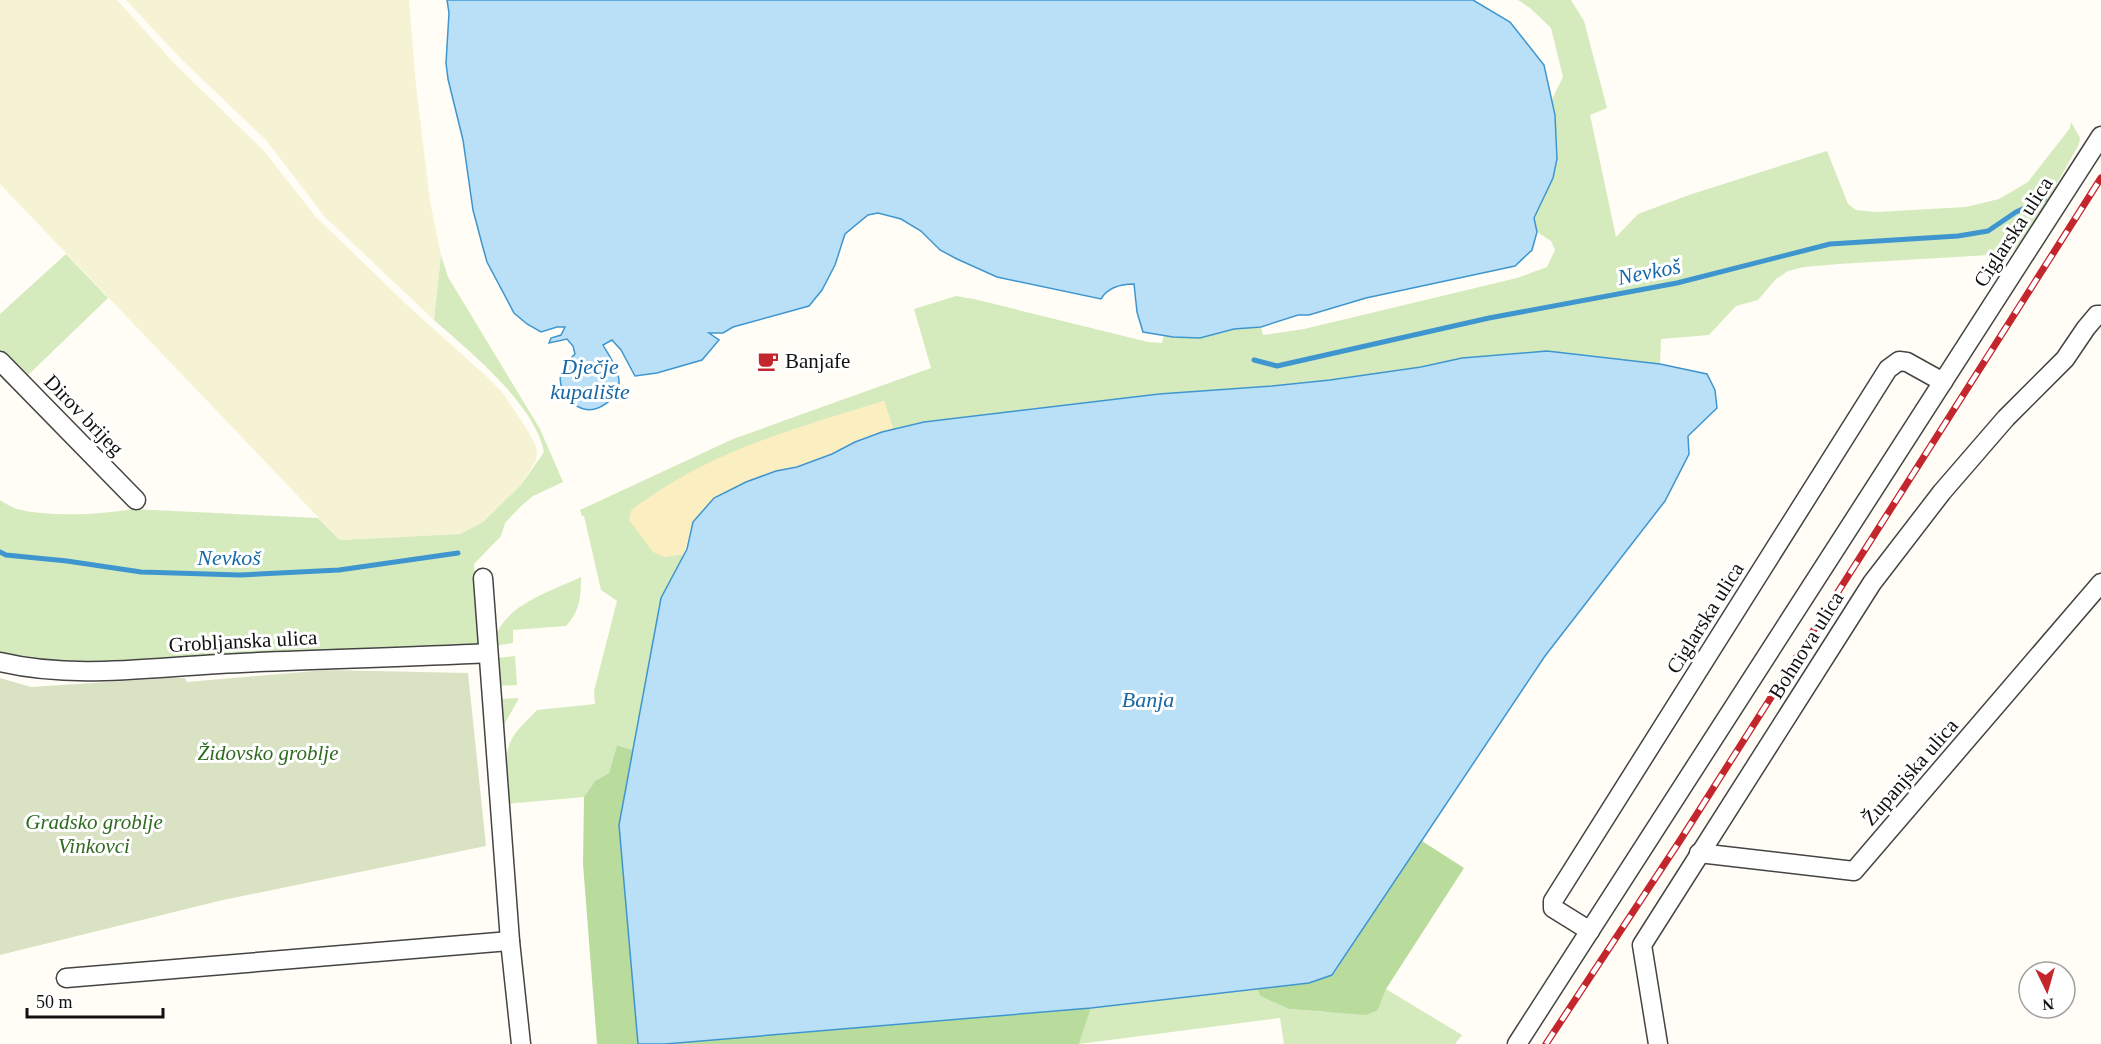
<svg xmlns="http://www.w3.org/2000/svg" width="2101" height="1044" viewBox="0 0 2101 1044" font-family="'Times New Roman',serif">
	<rect width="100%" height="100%" fill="#fffdf5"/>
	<g fill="#f6f3d4">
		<polygon points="0,0 117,0 175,64 264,151 316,217 406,304 485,375 503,393 528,431 535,444 537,451 536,460 521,485 483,522 460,534 340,540 0,184"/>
		<polygon points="126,0 409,0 416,86 430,201 441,255 434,320 325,217 266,140 181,59"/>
	</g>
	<g fill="#d5ebbd">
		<path d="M1518,0H1571L1584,21L1607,108L1590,115L1616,237L1638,214L1689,195L1827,151L1848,204L1856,210L1876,212L1966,207L1999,199L2028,182L2070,128L2071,122L2080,138L2079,144L2030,232L1999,267L1989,255L1838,264L1804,267L1788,271L1776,279L1758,300L1736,306L1709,335L1661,339L1660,364L1547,351L1462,358L1421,367L1330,380L1272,386L1159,394L924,422L893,429L884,401C799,427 712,453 639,505L665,557L684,554L661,598L633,750L617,745L609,773L595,781L584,797L506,804C506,784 503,761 510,743C515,730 528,720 537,710L595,704L594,691L617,601L601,590L584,516H582L580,510L733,439L931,368L914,309L956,296L974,299L1148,342L1162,343L1164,335L1200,338L1234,329L1261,327L1263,335L1304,329L1517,278L1547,267L1555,250L1551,241L1537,232L1534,218L1553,178L1557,159L1556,134L1552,99L1563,77L1551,28L1530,8Z"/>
		<polygon points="66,254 108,298 25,378 0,352 0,314"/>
		<path d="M441,255L448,277L540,429L563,482L533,496L521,506L505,523L501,536L474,564L481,643L479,646L73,667L0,657V500C5,503 11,507 17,509C47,517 102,515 132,509L318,518L340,540L460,534L483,522L521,485L544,452C535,404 469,351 434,320Z"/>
		<path d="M581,577C581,597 580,611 566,626L513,630V643L494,646C498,606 550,592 581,577Z"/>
		<polygon points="515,656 517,685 495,686 498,658"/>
		<polygon points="518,698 518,700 500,732 498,699"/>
		<polygon points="1257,989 1260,996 1289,1009 1324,1012 1378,1010 1386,989 1462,1035 1455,1044 1284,1044 1280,1018 1079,1044 1091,1008"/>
	</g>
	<g fill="#b9dc9c">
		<polygon points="617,745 633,750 619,825 638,1044 597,1044 583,864 584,797 595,781 609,773"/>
		<polygon points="1422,841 1464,868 1386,989 1378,1010 1366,1015 1289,1009 1260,996 1257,989 1309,983 1333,975"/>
		<polygon points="1091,1008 1079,1044 665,1044"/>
	</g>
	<path fill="#fbeec1" d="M884,401L893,429L855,442L832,454L797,467L776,471L693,522L684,554L665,557L653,552L629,520C630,517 630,514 631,511C635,506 644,501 650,497C718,449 805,425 884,401Z"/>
	<polygon fill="#d9e3c4" points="326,670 468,673 486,846 223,900 0,955 0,678 31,687 169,678 185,678 187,682"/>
	<g fill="#b9e0f7" stroke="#3f96cf" stroke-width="1.5">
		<path d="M447,0H1473L1510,22L1544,65L1555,115L1557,159L1553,178L1534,218L1537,232L1532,250L1515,266L1366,298L1309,315H1298L1261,327L1234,329L1200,338L1173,337L1143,332L1137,312L1134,284C1121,284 1108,287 1101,299L997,277L957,259L940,250L921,231L901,219L878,213L868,215L845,234L835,265L822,290L809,306L733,327L723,333H709L719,340L702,360L657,373L635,376L621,350L612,340L603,345C612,361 623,374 618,394C612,399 606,405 598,408C578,416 556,393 561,373C563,365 570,359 575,354L573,346L567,339L549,343L551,338L561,335L565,327H557L541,332L527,324L514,313L487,262L482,244L473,210L463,140L448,79L446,63L449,13Z"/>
		<polygon points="1547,351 1660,364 1707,374 1715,390 1717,408 1688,436 1689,454 1665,501 1545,656 1332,975 1309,983 1091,1008 665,1044 638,1044 619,825 661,598 687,549 693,522 714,498 746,482 776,471 797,467 832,454 855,442 882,432 924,422 1159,394 1272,386 1330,380 1421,367 1462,358"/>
	</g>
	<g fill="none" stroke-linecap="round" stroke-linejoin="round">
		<g stroke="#3f96cf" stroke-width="5">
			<polyline points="1254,360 1277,366 1489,318 1677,283 1830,244 1958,236 1988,231 2016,212 2044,199"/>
			<polyline points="0,552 6,555 67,561 141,572 240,575 339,570 458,553"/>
		</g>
		<defs>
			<g id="street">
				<polyline points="0,361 136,500"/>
				<polyline points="483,578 510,941 521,1044"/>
				<path d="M0,662C72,679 145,668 219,664C308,659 398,658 488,653"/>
				<polyline points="1699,853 1854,871 2101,583"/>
				<polyline points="1590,931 1553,908 1553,901 1888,369 1899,361 1907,362 1943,382"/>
				<polyline points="66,978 510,941"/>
				<polyline points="1517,1044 2101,136"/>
				<polyline points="1658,1044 1642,945 1872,583 1942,492 2006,418 2065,359 2086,328 2097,315 2101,315"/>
			</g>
		</defs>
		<use href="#street" stroke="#444" stroke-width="21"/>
		<use href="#street" stroke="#fff" stroke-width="18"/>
		<defs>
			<polyline id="rail" points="1546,1044 1681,839 2101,178"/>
		</defs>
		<use href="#rail" stroke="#c4262e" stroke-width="7"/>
		<use href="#rail" stroke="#fff" stroke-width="4.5" stroke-dasharray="14" stroke-linecap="butt"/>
	</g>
	<defs>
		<symbol id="cafe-bare" viewBox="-9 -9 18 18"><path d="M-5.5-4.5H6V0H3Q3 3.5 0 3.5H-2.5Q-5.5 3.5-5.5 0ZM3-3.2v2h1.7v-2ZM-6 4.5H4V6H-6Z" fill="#c4262e" stroke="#fff" stroke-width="2.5" paint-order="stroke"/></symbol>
	</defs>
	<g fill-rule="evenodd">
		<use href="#cafe-bare" x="753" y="346" width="30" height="30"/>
	</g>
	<g text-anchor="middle" stroke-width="6" stroke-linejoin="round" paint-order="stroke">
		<g font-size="21" fill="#111" stroke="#fff">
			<text transform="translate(2013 232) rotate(-57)" y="7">Ciglarska ulica</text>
			<text transform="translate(84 415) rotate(46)" y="7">Dirov brijeg</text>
			<text transform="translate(1705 618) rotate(-58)" y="7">Ciglarska ulica</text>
			<text transform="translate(243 641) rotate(-3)" y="7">Grobljanska ulica</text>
			<text transform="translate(1806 645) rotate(-58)" y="7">Bohnova ulica</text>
			<text transform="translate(1910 772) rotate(-49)" y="7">Županjska ulica</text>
		</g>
		<g font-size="21" fill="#111" stroke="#fff" text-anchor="start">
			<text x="785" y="368">Banjafe</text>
		</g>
		<g font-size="21" font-style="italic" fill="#2f6b1f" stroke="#fff">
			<text x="268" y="760">Židovsko groblje</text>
			<text x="94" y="829">Gradsko groblje<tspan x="94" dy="24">Vinkovci</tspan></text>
		</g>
		<g font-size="22" font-style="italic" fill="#1768a6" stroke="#fff">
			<text transform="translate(1649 271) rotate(-11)" y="8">Nevkoš</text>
			<text x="590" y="374">Dječje<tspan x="590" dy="25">kupalište</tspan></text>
			<text x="229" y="565">Nevkoš</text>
			<text x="1148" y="707">Banja</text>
		</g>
	</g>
	<g transform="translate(2047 990) rotate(175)"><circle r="28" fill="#ffffff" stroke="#a0a0a0" stroke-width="1.5"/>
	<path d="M0-4.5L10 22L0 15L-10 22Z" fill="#c4262e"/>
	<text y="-9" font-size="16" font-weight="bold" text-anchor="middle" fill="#111111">N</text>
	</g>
	<path d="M27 1008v9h136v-9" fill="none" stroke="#111111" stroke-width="3"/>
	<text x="36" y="1008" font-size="18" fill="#111111" stroke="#ffffff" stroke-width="4.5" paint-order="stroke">50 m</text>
</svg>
